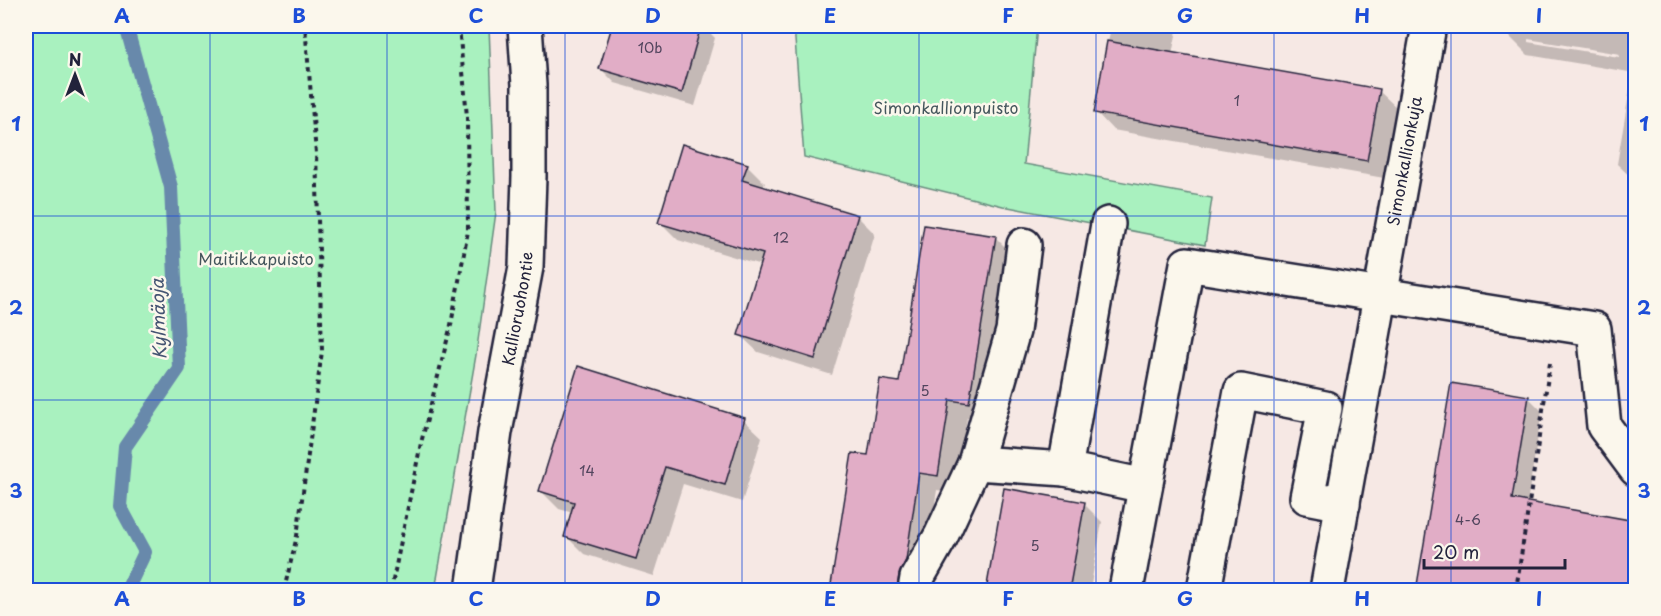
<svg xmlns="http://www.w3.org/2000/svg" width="1661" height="616" viewBox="0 0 1661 616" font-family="'Playpen Sans',sans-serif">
	<rect width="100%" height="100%" fill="#f6e8e4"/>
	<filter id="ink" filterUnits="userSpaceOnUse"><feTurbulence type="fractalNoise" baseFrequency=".0167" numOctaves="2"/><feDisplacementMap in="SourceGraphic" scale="12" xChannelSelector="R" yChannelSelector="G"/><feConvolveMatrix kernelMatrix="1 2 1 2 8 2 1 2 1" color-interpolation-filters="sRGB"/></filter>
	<g filter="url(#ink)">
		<g fill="#a9f1bf" stroke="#668a7d" stroke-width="1.5">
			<polygon points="26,26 489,26 496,212 476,355 435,590 26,590"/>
			<polygon points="794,26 1037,26 1024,164 1212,198 1205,245 1003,206 804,157"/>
		</g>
		<g fill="#0003" fill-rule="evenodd">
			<polygon points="614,26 703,26 715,38 695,106 615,83 601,69"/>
			<polygon points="1111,26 1178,26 1172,54 1379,91 1397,108 1384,178 1113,130 1096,112"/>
			<path d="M1512,26H1636V36L1629,72L1528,55L1510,37ZM1528,39L1620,54L1619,57L1528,42Z"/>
			<polygon points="1635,59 1636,59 1636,182 1617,164"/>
			<polygon points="747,165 765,183 763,188 857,216 875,234 832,375 758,352 740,335 761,265 678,240 660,222"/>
			<polygon points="995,237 1013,255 987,420 967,417 955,493 937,490 924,574 905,590 831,590 869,457 900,384"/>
			<polygon points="1529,398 1542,411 1527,503 1636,522 1636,590 1418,590"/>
			<polygon points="744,420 762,437 742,502 683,484 654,576 584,554 566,536 573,513 559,509 541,491"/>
			<polygon points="1084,504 1102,522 1090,590 987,590"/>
		</g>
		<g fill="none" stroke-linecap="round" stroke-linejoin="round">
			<polyline stroke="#6889ab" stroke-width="14" points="126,26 171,187 179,368 125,447 120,506 145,552 127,590"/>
		</g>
		<g fill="#e1adc6" stroke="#22223b" stroke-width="1.5">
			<polygon points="612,26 701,26 682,93 599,69"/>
			<polygon points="1107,41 1380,89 1367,161 1094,113"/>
			<polygon points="682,144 748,164 742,180 858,215 815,359 738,335 763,254 658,223"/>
			<polygon points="924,225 996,236 969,403 950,400 938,476 919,473 906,560 899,575 897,591 830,591 852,453 868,455 880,379 899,382"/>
			<polygon points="578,366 745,418 725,485 665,467 636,559 564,537 574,502 539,491"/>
			<polygon points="1451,383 1529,396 1512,499 1635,521 1635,591 1416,591"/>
			<polygon points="1004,488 1085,502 1069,591 986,591"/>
		</g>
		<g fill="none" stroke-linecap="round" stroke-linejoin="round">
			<defs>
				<g id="minor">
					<polyline points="1108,224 1065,469 1145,486"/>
					<polyline points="975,463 1065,469"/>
					<path id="s1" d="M473,590L495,432L526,267L529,177V85L525,26"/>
					<polyline points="915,590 917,578 941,536 975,463 1013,331 1024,245"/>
					<polyline points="1126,590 1187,264 1594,329 1604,426 1636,469"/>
					<polyline points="1204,590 1241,391 1325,408 1307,497 1343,504"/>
					<path id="s2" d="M1327,590L1429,26"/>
				</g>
			</defs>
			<use href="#minor" stroke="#22223b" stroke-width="38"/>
			<g stroke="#22223b" stroke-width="4" stroke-dasharray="4.5 4.5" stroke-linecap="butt">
				<polyline points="284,590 297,536 322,351 316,153 305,26"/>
				<polyline points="391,590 421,443 451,325 468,231 467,117 459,26"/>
				<polyline points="1516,590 1550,363"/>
			</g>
			<use href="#minor" stroke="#fbf7ec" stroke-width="33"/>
		</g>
	</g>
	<path fill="none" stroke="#1d4ed8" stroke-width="1.5" stroke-opacity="0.55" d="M210,26V590M387,26V590M565,26V590M742,26V590M919,26V590M1096,26V590M1274,26V590M1451,26V590M26,216H1636M26,400H1636"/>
	<g text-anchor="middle" stroke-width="5" stroke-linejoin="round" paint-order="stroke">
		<g font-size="14" fill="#52455e">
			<text x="650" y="53">10b</text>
			<text x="1237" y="106">1</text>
			<text x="781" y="243">12</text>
			<text x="925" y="396">5</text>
			<text x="587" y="476">14</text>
			<text x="1468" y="525">4-6</text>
			<text x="1035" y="551">5</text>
		</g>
		<g font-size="16" fill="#44565c" stroke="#fbf7ec">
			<text x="946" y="114">Simonkallionpuisto</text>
			<text x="256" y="265">Maitikkapuisto</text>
		</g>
		<g font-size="16" fill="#22223b" stroke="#fbf7ec">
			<text dy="6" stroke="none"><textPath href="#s2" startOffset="436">Simonkallionkuja</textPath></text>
			<text dy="6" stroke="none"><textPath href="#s1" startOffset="285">Kallioruohontie</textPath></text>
		</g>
		<g font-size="18" font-style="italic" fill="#455573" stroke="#fbf7ec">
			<text transform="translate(159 319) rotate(-92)" y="6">Kylmäoja</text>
		</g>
	</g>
	<rect width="1661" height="616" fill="none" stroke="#fbf7ec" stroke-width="66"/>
	<g transform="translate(75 75)" stroke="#fbf7ec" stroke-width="4.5" paint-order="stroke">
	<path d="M0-4.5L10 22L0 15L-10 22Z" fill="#22223b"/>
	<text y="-9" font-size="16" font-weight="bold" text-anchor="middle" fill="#22223b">N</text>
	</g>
	<path d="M1424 559v9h141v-9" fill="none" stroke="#22223b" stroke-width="3"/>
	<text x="1433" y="559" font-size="18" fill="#22223b" stroke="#fbf7ec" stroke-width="4.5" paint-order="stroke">20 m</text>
	<rect x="33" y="33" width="1595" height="550" fill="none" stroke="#1d4ed8" stroke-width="2"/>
	<g font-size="20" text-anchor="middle" font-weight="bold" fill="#1d4ed8">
		<text x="122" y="23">A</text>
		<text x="299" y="23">B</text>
		<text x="476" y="23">C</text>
		<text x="653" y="23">D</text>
		<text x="830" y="23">E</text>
		<text x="1008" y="23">F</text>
		<text x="1185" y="23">G</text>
		<text x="1362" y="23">H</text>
		<text x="1539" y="23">I</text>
		<text x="16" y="131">1</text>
		<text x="1644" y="131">1</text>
		<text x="16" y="315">2</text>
		<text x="1644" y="315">2</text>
		<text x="16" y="498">3</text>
		<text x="1644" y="498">3</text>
		<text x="122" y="606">A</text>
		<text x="299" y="606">B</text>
		<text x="476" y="606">C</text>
		<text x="653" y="606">D</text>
		<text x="830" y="606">E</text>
		<text x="1008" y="606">F</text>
		<text x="1185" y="606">G</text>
		<text x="1362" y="606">H</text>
		<text x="1539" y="606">I</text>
	</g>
</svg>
